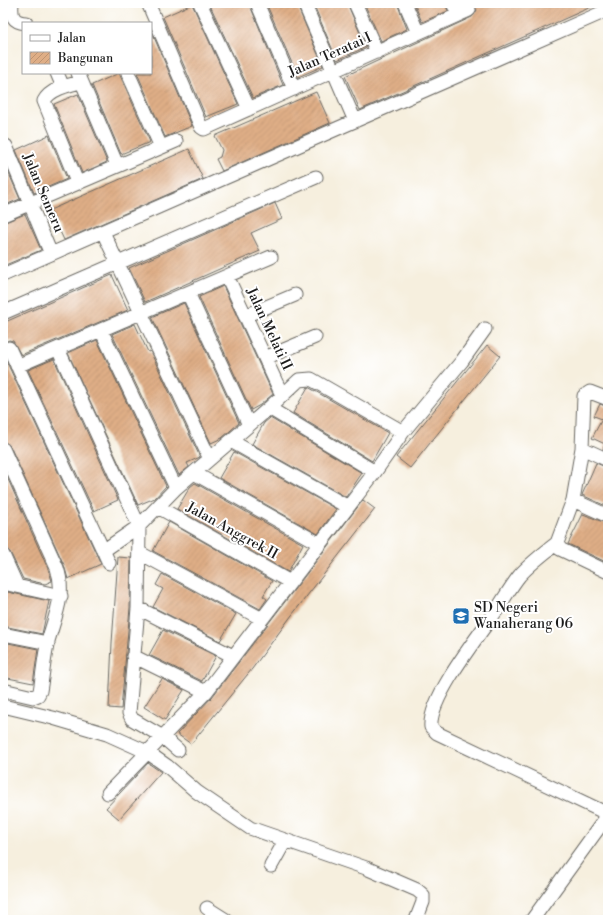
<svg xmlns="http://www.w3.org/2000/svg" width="611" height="923" font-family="'Libre Bodoni',serif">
  <defs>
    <pattern id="building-hatch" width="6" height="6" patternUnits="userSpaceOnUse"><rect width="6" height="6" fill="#dfae86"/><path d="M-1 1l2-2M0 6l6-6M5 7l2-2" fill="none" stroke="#bf9573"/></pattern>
  </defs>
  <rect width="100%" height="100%" fill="#fff"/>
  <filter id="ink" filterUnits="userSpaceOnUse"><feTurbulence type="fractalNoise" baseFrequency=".025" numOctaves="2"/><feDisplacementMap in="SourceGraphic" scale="8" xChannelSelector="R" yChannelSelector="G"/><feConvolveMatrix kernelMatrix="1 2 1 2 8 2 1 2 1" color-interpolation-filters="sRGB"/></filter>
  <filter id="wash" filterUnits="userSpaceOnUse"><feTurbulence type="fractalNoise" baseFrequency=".012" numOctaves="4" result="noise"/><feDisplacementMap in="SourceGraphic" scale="16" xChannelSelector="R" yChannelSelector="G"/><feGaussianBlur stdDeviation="0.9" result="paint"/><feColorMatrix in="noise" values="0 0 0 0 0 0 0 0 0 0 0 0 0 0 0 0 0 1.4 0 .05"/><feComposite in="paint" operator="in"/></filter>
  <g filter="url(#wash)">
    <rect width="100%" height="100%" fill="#f6efde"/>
    <g id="blocks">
      <path fill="url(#building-hatch)" d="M209,3H249L283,85L253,98Z
        M266,3H296L323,66L298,77Z
        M313,3H347L366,47L337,60Z
        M364,3H397L407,29L381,41Z
        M414,3H445L448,11L422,22Z
        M472,3H547L549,7L558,3H600L360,110L345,76L472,17L477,10Z
        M192,4L238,104L206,117L163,17Z
        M151,30L192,126L165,137L137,73H151Z
        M119,73L150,142L121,154L92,85Z
        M316,92L330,123L222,171L216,159L220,157L222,150L215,136Z
        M78,94L107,162L82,173L54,104Z
        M49,135L67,179L34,193L16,150Z
        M189,149L203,179L64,240L50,210Z
        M3,160L20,199L3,206Z
        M275,203L282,219L251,233L260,251L145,302L129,268Z
        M25,214L41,250L3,266V223Z
        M112,275L128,310L21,355L13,341L9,340L3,343V323Z
        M223,286L273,394L260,405L251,410L199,297Z
        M184,303L239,423L222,438L211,443L152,317Z
        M135,324L148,352L150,351L200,457L187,463L189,467L179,475L112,334Z
        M97,340L166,486L155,498L138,505L68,353Z
        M487,345L500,356L410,468L396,457Z
        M3,354L101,564L68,579L64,565L10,446L3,441Z
        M54,359L118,500L94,511L28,370Z
        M308,387L388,433L372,461L293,413Z
        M600,404L608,407V451L603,449L605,444L592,438L602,419L594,416Z
        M270,418L362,473L346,497L252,444L264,423Z
        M234,452L336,509L318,534L219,478Z
        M596,463L608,468V507L582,495Z
        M3,468L49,571L52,581L45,584L23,579L10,552L3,547Z
        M195,483L303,544L288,572L177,509L190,487Z
        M363,500L375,509L292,615L252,669L191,744L177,734L212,697Z
        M583,514L608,524V563L568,544Z
        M169,522L272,581L263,596L267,599L260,609L153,551Z
        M118,557L131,558L130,608L121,709L109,708L112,643Z
        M162,574L236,614L220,641L153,607L163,589L156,585Z
        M3,591L49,601L42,634L3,626Z
        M163,630L216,656L202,681L149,655Z
        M3,642L38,649L33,683L3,677L5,656L3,655Z
        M162,679L184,690L165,720L144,707Z
        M148,763L161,772L119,819L106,808Z"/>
    </g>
  </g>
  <g filter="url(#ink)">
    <use href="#blocks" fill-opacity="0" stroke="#686660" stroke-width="1"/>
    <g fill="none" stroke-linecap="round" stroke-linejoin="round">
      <g stroke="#686660" stroke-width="15">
        <path id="minor" d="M12,3C11,15 12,22 26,23
          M148,3L201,127L204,129L469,10
          M200,3L249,109
          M257,3L294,89
          M304,3L355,121
          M355,3L377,52
          M405,3L418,33
          M453,3L458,15
          M57,73L63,87
          M78,73L117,165
          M128,73L161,147
          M6,146L51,254
          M77,182L44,101C50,89 69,85 81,82
          M3,215L176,141
          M103,232L210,459
          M3,275L608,10
          M227,276L282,395
          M188,293L249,425
          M3,313L316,177
          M245,316L295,295
          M101,330L176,488
          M9,348L109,563
          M58,349L139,526L138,608L129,713L132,719L163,737L178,750
          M265,358L315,337
          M17,366L271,257
          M608,399L590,392L584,396L582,448L573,500L557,543L560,549L608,572
          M269,408L375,472
          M231,441L348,507
          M582,448L608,460
          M3,449L57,568C66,594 55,616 48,641C44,657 43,674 40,691L38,695L33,697L3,690
          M194,473L320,544
          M573,500L608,516
          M158,507L290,582
          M557,543C544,553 531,563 520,575C511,586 504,599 496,611C479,635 428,699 431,727L437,733L608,814
          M103,551L139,526L176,488L269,408L299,380L311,379L403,432
          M140,553L262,619
          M3,555L17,586
          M3,583L61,596
          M138,608L233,656
          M3,634L48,643
          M133,656L206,692
          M3,706L53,718L107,734L147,752L167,766L197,792L250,828L366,868L417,890L423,895V902L416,920
          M108,793L206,692L375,472L403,432L462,361L485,329
          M271,866L285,841
          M207,908L226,920
          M532,920L608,815"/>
      </g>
      <use href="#minor" stroke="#fff" stroke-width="13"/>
    </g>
  </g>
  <defs>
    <g id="school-square" transform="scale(0.9)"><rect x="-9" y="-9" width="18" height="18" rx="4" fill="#1f6fb2" stroke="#fff"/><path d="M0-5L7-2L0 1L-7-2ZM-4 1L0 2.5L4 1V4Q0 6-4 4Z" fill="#fff"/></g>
  </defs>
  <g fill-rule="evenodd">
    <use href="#school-square" x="461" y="616"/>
  </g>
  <g text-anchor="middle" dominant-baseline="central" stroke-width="4" stroke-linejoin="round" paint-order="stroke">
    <g font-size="14" fill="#1c1c1c" stroke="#fff">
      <text transform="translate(330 55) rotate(-24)">Jalan Teratai I</text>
      <text transform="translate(43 193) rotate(67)">Jalan Semeru</text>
      <text transform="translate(269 329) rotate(65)">Jalan Melati II</text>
      <text transform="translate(232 531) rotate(29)">Jalan Anggrek II</text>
    </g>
    <g font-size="14" fill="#1c1c1c" stroke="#fff" text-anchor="start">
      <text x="474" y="608">SD Negeri<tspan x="474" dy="16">Wanaherang 06</tspan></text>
    </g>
  </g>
  <rect width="611" height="923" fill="none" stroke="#fff" stroke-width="16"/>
  <rect x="22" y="22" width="130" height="52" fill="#ffffff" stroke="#a4a4a4"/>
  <rect x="30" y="35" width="20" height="6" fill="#ffffff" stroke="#a4a4a4"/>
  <text x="58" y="42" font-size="12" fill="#1c1c1c">Jalan</text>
  <rect x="30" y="52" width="20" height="12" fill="url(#building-hatch)" stroke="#a4a4a4"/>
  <text x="58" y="62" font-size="12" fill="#1c1c1c">Bangunan</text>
</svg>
